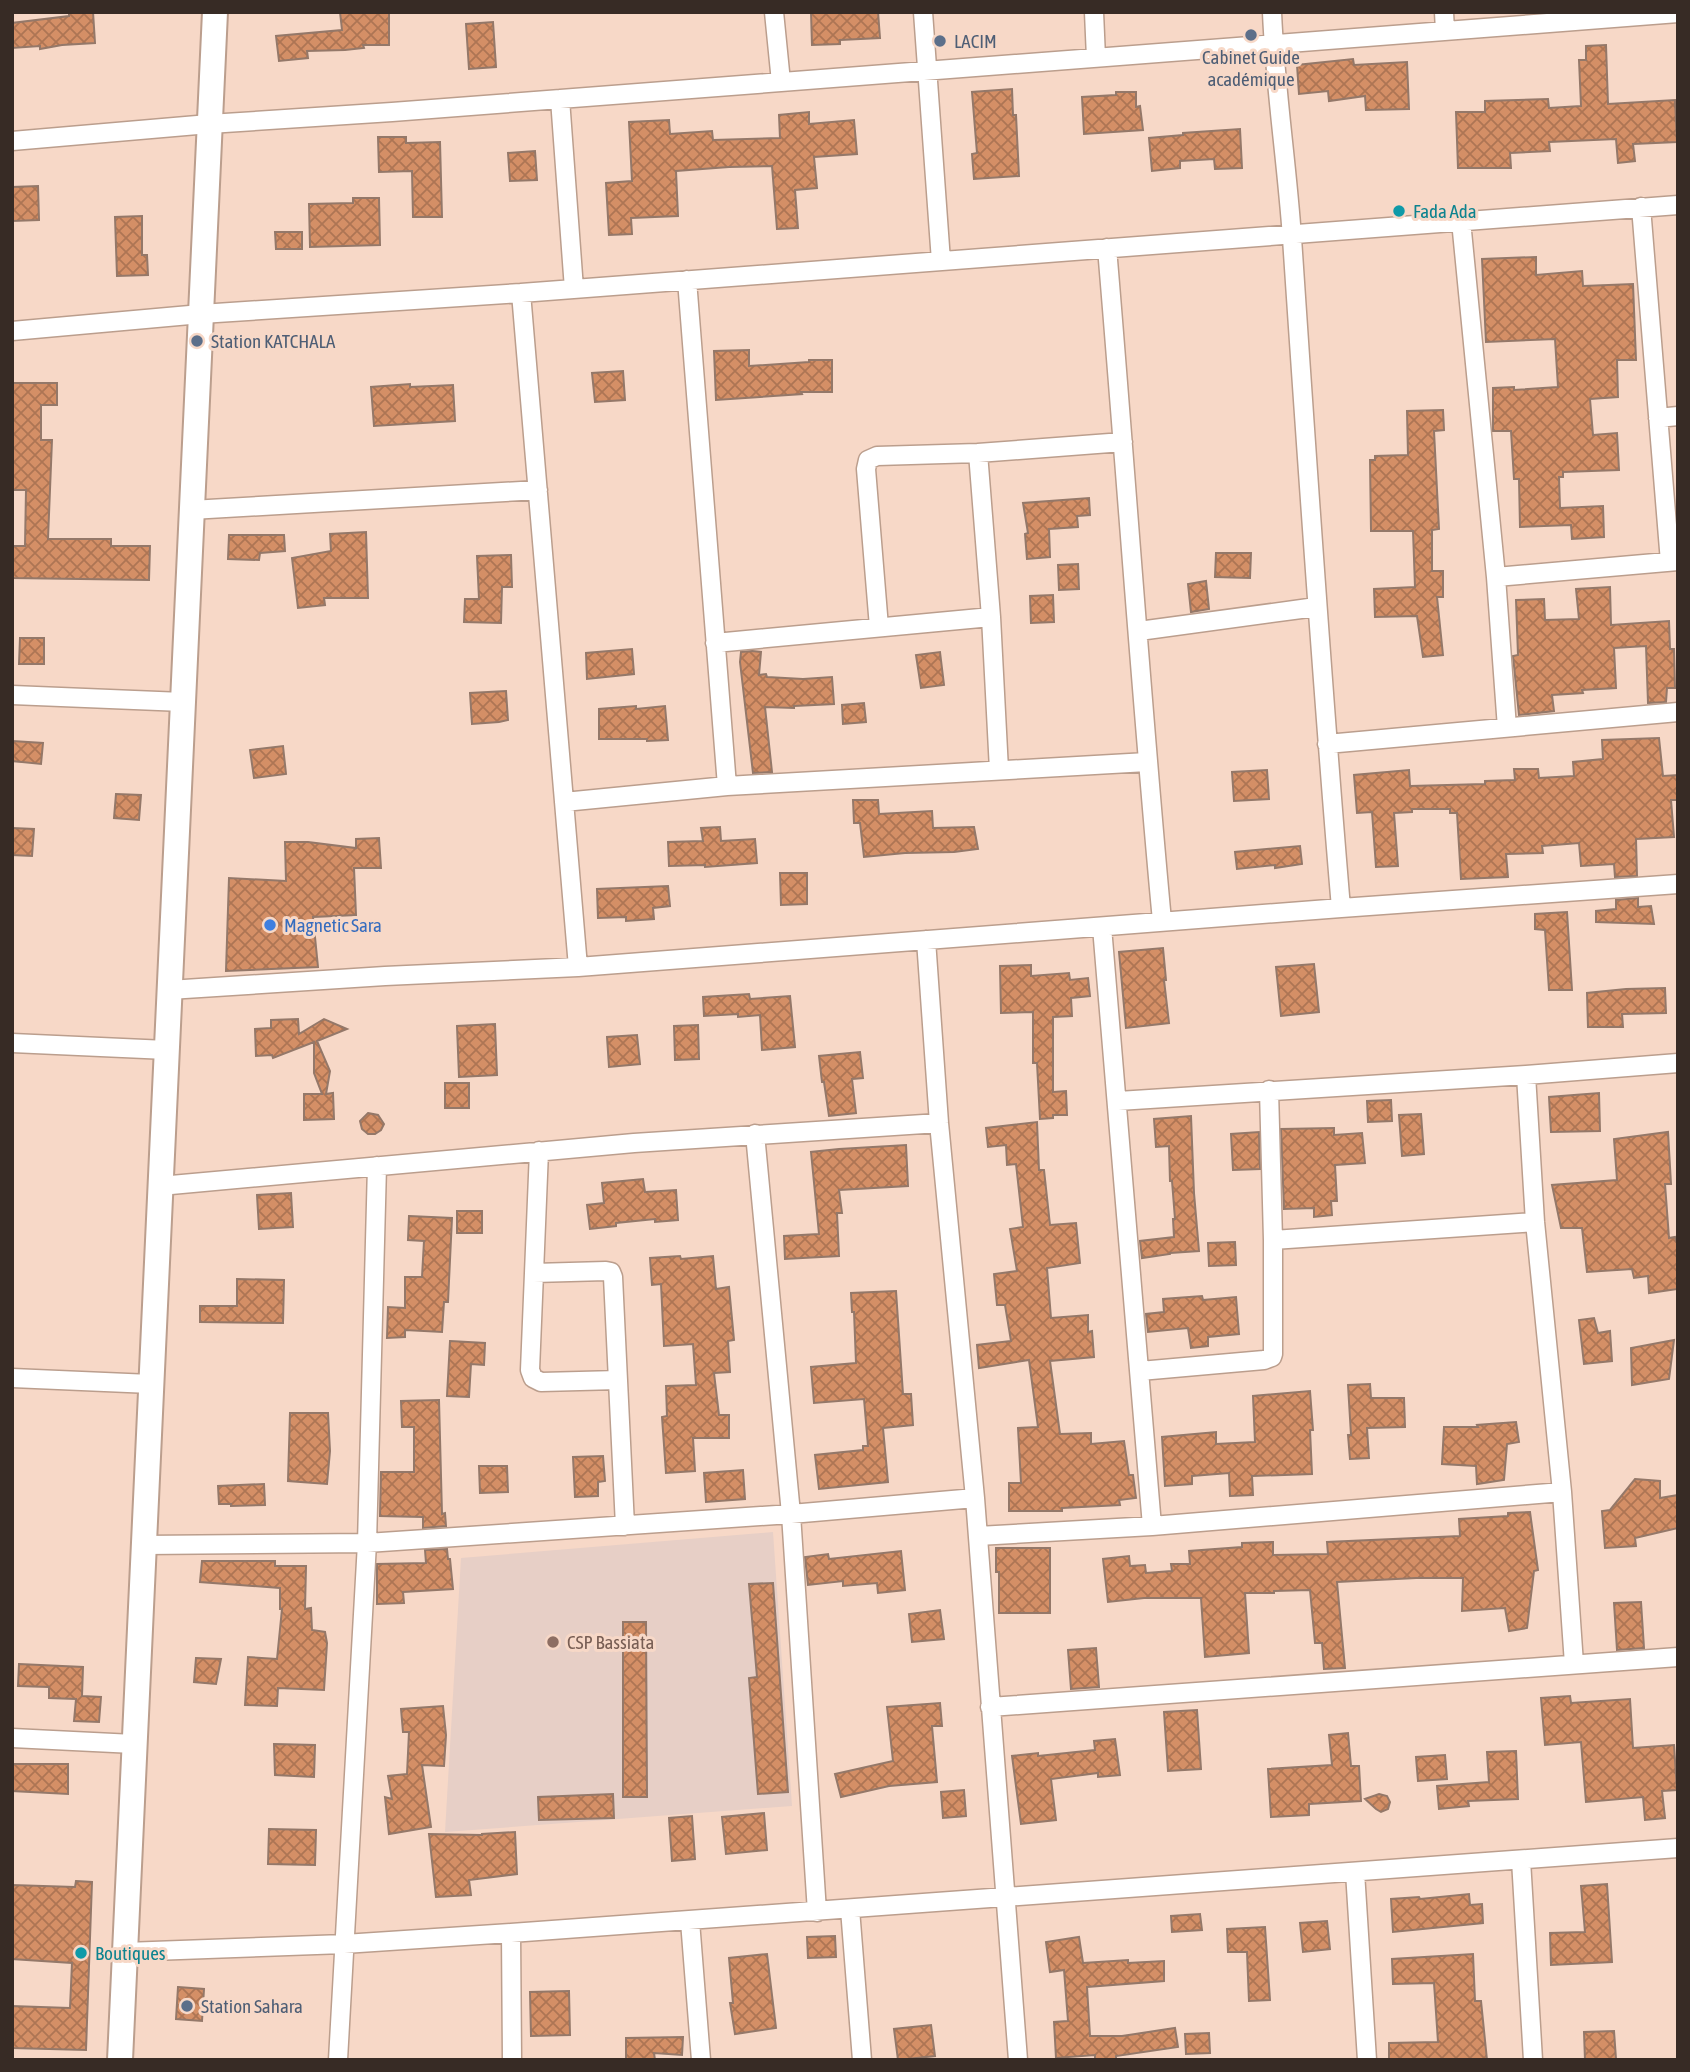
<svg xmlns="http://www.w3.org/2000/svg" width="1690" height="2072" font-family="'Asap Condensed',sans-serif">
  <defs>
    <pattern id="building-cross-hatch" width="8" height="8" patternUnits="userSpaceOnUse" patternTransform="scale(1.75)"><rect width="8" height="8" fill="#d48f66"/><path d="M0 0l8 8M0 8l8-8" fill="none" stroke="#ad7554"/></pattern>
  </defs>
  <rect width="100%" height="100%" fill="#f7d8c7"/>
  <path fill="#e7cfc6" d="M773,1532L792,1806L445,1832L461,1558Z"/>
  <path fill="url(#building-cross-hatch)" stroke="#947869" stroke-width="2" d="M69,12H93L95,43L62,45L40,49V46L12,48V23L69,16Z
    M340,12H389V45H363L364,48L345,50L307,51L308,58L279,61L276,36L342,30Z
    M811,12H878L880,38L840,40V44L812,45Z
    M493,22L496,67L469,69L466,24Z
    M1606,45L1608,104L1675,100L1677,142L1633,144L1635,161L1618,163L1616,139L1549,142L1550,151L1510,153L1511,168H1458L1456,112H1485V101L1548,99L1549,108L1581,106L1579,60H1586V46Z
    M1353,59L1354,65L1407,62L1409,109L1366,110L1365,96L1329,101L1328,91L1299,94L1297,65Z
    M1012,89L1013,115H1016L1019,176L974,179L972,154L977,153L972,92Z
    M1116,92H1136V107L1140,106L1143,130L1084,134L1082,97L1116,95Z
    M809,112V124L854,120L857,154L814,157L817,188L795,190L798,228L777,229L772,166L729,167L676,171L678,216L631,218L632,234L609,235L606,183L632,181L629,122L669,120L670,134L712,131L713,140L780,138L779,115Z
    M1240,129L1242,168L1215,169L1214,159L1180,161V168L1152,171L1149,138L1183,135V133Z
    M378,137H406V143L440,142L442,217H413L412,171L379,172Z
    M535,151L537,180L510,181L508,153Z
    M38,186L39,220L12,221V187Z
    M353,198H379L380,245L310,247L309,204L353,203Z
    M142,216V255H147L148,275L117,276L115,217Z
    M275,232H302V249H276Z
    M1536,257V275L1582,271L1583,286L1633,284L1636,360H1617L1618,397L1590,399L1593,435L1617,433L1619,470L1563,472V477H1559L1560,508L1603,506L1604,537L1572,539L1571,525L1520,527L1519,479H1514L1511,431H1493V388L1514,387V390L1558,387L1555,339L1486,342L1482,259Z
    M749,350V366L809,362V360H832V392H801L802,394L716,400L714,351Z
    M623,371L625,400L595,402L592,373Z
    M12,383H57V405H41V440H52L48,539H111V546H150L149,580L12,578V546H25L26,490H12Z
    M410,384V387L453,385L455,421L374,426L371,387Z
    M1443,410L1444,430L1434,431L1439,529L1432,530V571H1443V597H1437L1443,655L1423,657L1417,616L1375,617L1374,589L1415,587L1413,531H1371L1370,460H1375V456L1408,455L1407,411Z
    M1089,498L1090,515L1077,516L1078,527L1049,529L1050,557L1027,559L1025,534L1028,533L1023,503Z
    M366,532L368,598H324L325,605L298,608L292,558L331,551L330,534Z
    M229,535H284L285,551L260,553L259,560L228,559Z
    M1216,553H1251L1250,578L1215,577Z
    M511,555L512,587H502L501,623L464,622L465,599H479L477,556Z
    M1078,564L1079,589L1059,590L1058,565Z
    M1206,581L1209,609L1191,612L1188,584Z
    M1610,587L1611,625L1669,621L1670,649H1674L1675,688H1667L1666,702L1648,703L1646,646L1614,648L1616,688L1582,690L1583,693L1552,695L1554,711L1519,715L1513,656L1518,655L1516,600L1544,599L1545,620L1579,619L1576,589Z
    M1053,595L1054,622L1031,623L1030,596Z
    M20,638H44V664H19Z
    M632,649L634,674L587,679L586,653Z
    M752,651L761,652L759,675L766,674L767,677L803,679L832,677L834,704L794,706V708L765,707L772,772L753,773L740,662L741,652Z
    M940,652L944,685L921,688L916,655Z
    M506,691L508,720L499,722L472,724L470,693Z
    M864,703L866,722L843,724L842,705Z
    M636,706V709L665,706L668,740L647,741V739H599V709Z
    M1659,738L1663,776L1678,775V800H1671L1674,837L1636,839L1637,876L1615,877L1614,864L1581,866L1579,843L1542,846L1543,853L1506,854L1508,877L1461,879L1457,813H1450V809H1412V812L1394,813L1398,866L1376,867L1372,812L1357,813L1354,775L1409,770L1410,786L1485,784V781L1515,780L1514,769H1538L1539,778L1574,776L1573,762L1603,759L1602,740Z
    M12,741L43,743L41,764L12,761Z
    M283,746L286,774L254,778L250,750Z
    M1267,770L1269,799L1234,801L1232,772Z
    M116,794L141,795L139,820L114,818Z
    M853,800H878L879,814L932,811L933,828L974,827L978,849L954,852L905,853L864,857L860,823H854Z
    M720,827L721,841L755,839L757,863L705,867V865L669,866L668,842L703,841L701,828Z
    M12,828L34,829L32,856L12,855Z
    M379,838L381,868H354L356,915L313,917L318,967L226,971L229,878L286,881L285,842H308L356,848V839Z
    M1300,846L1302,864L1275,868V865L1237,869L1235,852Z
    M780,873H807V904L781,905Z
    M668,886L670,906L653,908L654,919L626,921V917L598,918L597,889Z
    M1638,898V907L1651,906L1654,924L1596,922V911L1616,909V900Z
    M1567,912L1572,990H1549L1545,930L1535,929V914Z
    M1163,948L1166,980H1164L1169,1023L1126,1028L1119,952Z
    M1314,964L1319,1012L1281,1016L1276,967Z
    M1031,965V976L1069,973L1070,980L1088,978L1090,996L1071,998L1072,1016L1053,1017V1092L1066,1091L1067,1115H1053V1118L1040,1119L1037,1063H1033V1012L1001,1013L1000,966Z
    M1665,988L1666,1013L1622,1014L1623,1027H1588L1587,993L1626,989Z
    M749,994L750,999L790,996L795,1047L762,1050L760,1015L738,1017V1014L704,1016L703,997Z
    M298,1019L299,1034L324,1019L347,1029L317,1041L330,1071L326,1094L333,1093L334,1119L304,1120V1094H322L314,1073V1042L273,1058L272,1055L256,1056L255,1029L271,1028V1020Z
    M495,1024L497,1075L459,1077L457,1026Z
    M698,1025L699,1059L675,1060L674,1026Z
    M637,1035L640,1064L609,1067L607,1037Z
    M860,1052L863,1078L852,1079L856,1113L829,1116L824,1082H822L819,1056Z
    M445,1083H469V1108H445Z
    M1599,1093L1600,1131L1551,1132L1549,1097Z
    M1391,1100L1392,1121L1368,1122L1367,1101Z
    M368,1113L378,1115L384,1124L381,1130L375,1134H368L362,1129L360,1121Z
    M1421,1114L1424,1154L1402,1156L1399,1115Z
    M1191,1116L1194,1193L1199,1251L1170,1253V1254L1142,1258L1140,1241L1174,1237L1173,1219H1175L1172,1181H1170L1169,1146L1156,1147L1154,1119Z
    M1037,1122L1039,1170H1044L1050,1225L1076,1223L1080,1263L1047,1268L1051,1318L1088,1315V1332L1092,1331L1094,1357L1050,1361L1060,1434L1091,1433V1444L1124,1441L1129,1475H1133L1136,1498L1119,1500L1120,1505L1062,1508V1511H1009V1483H1021L1018,1428L1038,1427L1029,1360L979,1368L977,1345L1011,1341L1005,1305H997L994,1274L1017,1271L1010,1229L1023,1227L1016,1164L1007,1165L1006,1145L988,1147L986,1128Z
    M1334,1128V1135L1362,1133L1365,1163L1335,1165L1337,1201H1331L1332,1215L1314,1217V1208L1284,1209L1281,1129Z
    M1259,1132L1260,1169L1233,1170L1231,1134Z
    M1668,1132L1671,1184H1665L1669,1238L1675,1237L1678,1246V1289L1649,1293L1648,1276L1634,1278L1632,1269L1587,1272L1582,1228H1561L1552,1185L1617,1180L1614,1139Z
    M906,1145L908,1186L839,1190L842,1213H837L839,1256L785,1259L784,1236L819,1234L811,1152L839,1149Z
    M643,1179L645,1192L676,1190L678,1220L655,1222V1219L616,1223V1226L590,1229L587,1205L604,1203L602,1183Z
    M291,1193L293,1227L259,1229L257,1195Z
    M457,1211H482V1233H457Z
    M409,1216L452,1218L448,1302H444L442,1332L405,1330V1337L387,1338L388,1307L405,1308V1277H422L424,1241L408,1240Z
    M1235,1242L1236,1265L1209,1266L1208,1243Z
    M680,1256L681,1259L713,1256L716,1289L729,1287L734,1340L728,1341L730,1372L714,1373L719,1415H729V1438H693L695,1471L666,1473L662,1417L667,1416L666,1386L696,1385L693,1344L664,1346L661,1284L652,1285L650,1258Z
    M237,1279L284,1280L283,1323L200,1322V1306H237Z
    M896,1291L903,1394H911L913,1425L883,1428L888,1482L819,1489L815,1455L863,1450V1446H868L864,1399L814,1403L811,1367L856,1363L854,1312H852L851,1293Z
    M1202,1296L1203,1300L1236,1297L1239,1334L1208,1337V1346L1191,1348L1188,1328L1148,1332L1146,1314L1164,1312L1163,1299Z
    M1594,1318L1598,1333L1610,1331L1612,1361L1584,1364L1579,1320Z
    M1674,1340L1669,1379L1632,1385L1631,1348Z
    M450,1341L485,1343L484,1365L471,1364L469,1397L447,1396Z
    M1370,1384L1371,1398H1404L1405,1427L1367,1428L1369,1458L1350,1459L1348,1435H1351L1348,1385Z
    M1310,1391L1313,1430H1310L1312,1474L1252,1476L1253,1495L1230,1496L1229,1473L1192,1476V1484L1165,1486L1162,1437L1216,1432V1444L1255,1442L1253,1396Z
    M439,1400L442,1514L445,1513L446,1526L423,1528V1517L380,1516L381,1472H414V1427H402L401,1401Z
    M290,1413H328L330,1451L327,1484L288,1481Z
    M1516,1422L1519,1442L1507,1444L1504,1480L1477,1484L1476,1466L1442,1464L1444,1427H1478L1477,1425Z
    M603,1456L605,1481L598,1482V1496L575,1497L573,1457Z
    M479,1466H507L508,1492L480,1493Z
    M743,1470L745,1499L706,1502L704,1473Z
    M1635,1479L1660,1481V1498L1678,1495V1528L1635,1538L1636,1546L1605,1548L1602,1511L1610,1510Z
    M264,1484L265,1505L231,1506V1504H219L218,1486Z
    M1530,1512L1538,1570L1534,1571L1527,1628L1509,1631L1505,1608L1462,1611L1463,1578H1416L1337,1582L1345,1668L1324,1669L1322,1643H1315L1310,1590L1274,1591V1593H1245L1249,1653L1205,1657L1201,1598H1144L1108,1602L1103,1559L1129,1556L1130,1566L1145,1565L1146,1573L1172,1571L1171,1564H1190L1189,1551L1242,1547V1543L1273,1542V1555L1328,1554L1327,1542L1460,1536L1459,1519L1508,1516V1513Z
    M996,1548H1050V1613H999V1572H996Z
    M447,1549L448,1559H450L453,1589L403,1592L404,1603L377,1604V1564L426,1563L425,1550Z
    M901,1551L905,1590L878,1593L877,1583L843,1586V1581L808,1585L805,1557L828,1554L829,1559Z
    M202,1561H275V1566H306L305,1609L311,1608L312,1630L325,1632L327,1643L324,1690L278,1688L277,1706L245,1705L248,1657L277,1659L282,1609H280V1588L200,1582Z
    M773,1583L788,1792L758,1794L749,1678L757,1677L749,1584Z
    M1641,1602L1644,1648L1617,1650L1614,1603Z
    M940,1610L944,1639L912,1642L909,1614Z
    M623,1622H646L647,1797H623Z
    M1096,1648L1099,1687L1071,1689L1068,1650Z
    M196,1658L221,1659L216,1684L194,1682Z
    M19,1664L83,1667L82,1696L101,1697L99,1722L74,1721L76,1699L49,1698V1687L18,1686Z
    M1570,1696L1571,1703L1630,1699L1633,1748L1674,1745L1677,1790L1662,1791L1665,1818L1645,1820L1643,1797L1586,1802L1581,1742L1545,1745L1541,1698Z
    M940,1703L942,1726H932L937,1782L889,1786L841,1797L835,1774L893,1761L887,1707Z
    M443,1706L446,1735L444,1766L422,1765L431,1827L389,1834L385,1797L392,1799L388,1776L407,1774L409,1732H403L401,1709Z
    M1197,1710L1201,1769L1168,1771L1164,1712Z
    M1348,1733L1351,1766H1359L1361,1801L1309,1804V1815L1271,1817L1268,1769L1332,1765L1329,1735Z
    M1115,1739L1120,1775L1098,1777V1773L1051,1779L1056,1820L1021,1824L1012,1756L1038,1753V1756L1095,1750L1094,1741Z
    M274,1744L315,1745L314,1777L275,1775Z
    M1516,1751L1518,1799L1468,1801L1469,1806L1439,1809L1437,1786L1489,1782L1487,1752Z
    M1445,1755L1447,1779L1418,1781L1416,1757Z
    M12,1764H68V1794L12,1791Z
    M964,1790L966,1816L943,1818L941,1792Z
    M613,1794L614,1818L539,1820L538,1797Z
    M1379,1794L1387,1796L1390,1802L1388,1809L1381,1812L1376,1809L1365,1799Z
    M764,1813L767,1850L726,1854L722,1817Z
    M692,1816L695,1859L672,1861L669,1818Z
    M269,1829L316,1830L315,1865L268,1864Z
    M515,1832L517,1874L469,1880L471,1895L436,1897L429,1834L482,1835V1834Z
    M76,1881L92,1882L86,2050L12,2048V2006L70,2008L72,1963L12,1959V1885L75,1887Z
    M1607,1884L1612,1962L1551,1965L1550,1933L1585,1932L1581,1886Z
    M1469,1894L1470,1905L1482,1904L1483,1923L1393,1932L1391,1899L1419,1897L1420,1899Z
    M1200,1914L1202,1930L1172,1932L1171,1916Z
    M1327,1921L1330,1949L1303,1952L1300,1923Z
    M1265,1927L1270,2000L1249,2001L1247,1952H1228L1227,1929Z
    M835,1936L836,1957L808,1958L807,1937Z
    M1079,1937L1083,1963L1128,1960V1963L1164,1961V1981L1087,1987L1090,2036H1122L1175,2028L1178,2047L1116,2056V2060H1095V2055L1056,2058L1054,2022L1068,2021L1064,1970L1050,1972L1046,1942Z
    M767,1954L776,2028L735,2034L730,2003H733L729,1958Z
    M1473,1954L1475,2001H1481L1487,2060H1389V2043L1438,2042L1434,1983L1393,1984L1392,1959Z
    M178,1987L204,1989L202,2021L176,2019Z
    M569,1991L570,2035L531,2036L530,1992Z
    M931,2025L935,2056L898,2060L894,2029Z
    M1614,2031L1616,2059L1585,2060L1584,2032Z
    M1209,2033L1210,2053L1186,2054L1185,2034Z
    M683,2037L682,2055L654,2053L655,2060H626V2038Z"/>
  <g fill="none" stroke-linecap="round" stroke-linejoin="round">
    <g stroke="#bb9e8d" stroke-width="21">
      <path id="street" d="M774,12L781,82
        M923,12L941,261
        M1094,12L1096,58
        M1272,12C1275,88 1287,163 1292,238C1307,462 1322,685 1341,908
        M1444,12L1445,31
        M560,99L574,289
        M12,141L209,124L392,112L1678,13
        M1641,207L1670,562
        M1461,221L1496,577L1507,728
        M1107,248C1126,473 1141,697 1162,921
        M687,280L727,786
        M521,293L578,967
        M12,331L201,314L521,293L1678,205
        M1658,418L1678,416
        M978,453L991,617L999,770
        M191,510L538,490
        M1496,577L1678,561
        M879,627L866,469L868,460L877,456L978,453L1123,442
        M1139,631L1316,607
        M715,643L991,617
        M12,695L183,702
        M1327,744L1678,712
        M564,802L727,786L1147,762
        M1102,927L1152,1526
        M926,940L939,1123L975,1498L1018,2060
        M169,990L385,976L578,967L1341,908L1678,884
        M12,1043L167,1050
        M1526,1075L1535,1222L1562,1492L1574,1664
        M1118,1101L1526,1075L1678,1063
        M755,1134L791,1514L817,1912
        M539,1151L534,1273L606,1271L611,1272L613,1277L625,1526
        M160,1186L634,1143L939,1123
        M1273,1240L1535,1222
        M534,1273L530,1370L533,1378L541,1382L618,1380
        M1140,1371L1264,1360L1272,1357L1273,1354V1240L1269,1090
        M12,1378L151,1384
        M978,1536L1152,1526L1562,1492
        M144,1545L367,1543L791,1514L975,1498
        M990,1707L1678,1657
        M12,1738L134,1744
        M1521,1860L1533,2060
        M1355,1872L1367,2060
        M850,1909L862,2060
        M690,1921L701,2060
        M511,1933L512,2060
        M125,1952L344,1944L511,1933L1678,1848
        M338,2060L367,1543L377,1166"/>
    </g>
    <g stroke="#bb9e8d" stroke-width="28">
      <path id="secondary" d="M120,2060L215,12"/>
    </g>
    <use href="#street" stroke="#fff" stroke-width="18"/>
    <use href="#secondary" stroke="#fff" stroke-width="24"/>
  </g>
  <g fill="#5c6f8a" stroke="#f7d8c7" stroke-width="2.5">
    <circle cx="1251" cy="35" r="7"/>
    <circle cx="940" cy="41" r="7"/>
    <circle cx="197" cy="341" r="7"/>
    <circle cx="187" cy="2006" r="7"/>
  </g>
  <g fill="#0f9aa8" stroke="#f7d8c7" stroke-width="2.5">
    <circle cx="1399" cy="211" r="7"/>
    <circle cx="81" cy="1953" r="7"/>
  </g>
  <circle fill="#3f7fe0" stroke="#f7d8c7" stroke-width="2.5" cx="270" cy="925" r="7"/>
  <circle fill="#8d6e63" stroke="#f7d8c7" stroke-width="2.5" cx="553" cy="1642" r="7"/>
  <g text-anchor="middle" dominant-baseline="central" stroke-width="6" stroke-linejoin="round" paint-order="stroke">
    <g font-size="19" fill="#4e5e75" stroke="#f7d8c7" text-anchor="start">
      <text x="954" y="41">LACIM</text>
      <text x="1251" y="57" text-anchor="middle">Cabinet Guide<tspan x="1251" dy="22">académique</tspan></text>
      <text x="211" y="341">Station KATCHALA</text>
      <text x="201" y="2006">Station Sahara</text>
    </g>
    <g font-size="19" fill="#0d838f" stroke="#f7d8c7" text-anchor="start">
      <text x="1413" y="211">Fada Ada</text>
      <text x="95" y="1953">Boutiques</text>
    </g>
    <g font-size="19" fill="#366cbe" stroke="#f7d8c7" text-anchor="start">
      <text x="284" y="925">Magnetic Sara</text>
    </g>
    <g font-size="19" fill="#785e54" stroke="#f7d8c7" text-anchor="start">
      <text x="567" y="1642">CSP Bassiata</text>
    </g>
  </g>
  <rect width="1690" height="2072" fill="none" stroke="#372b25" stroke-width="28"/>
</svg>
